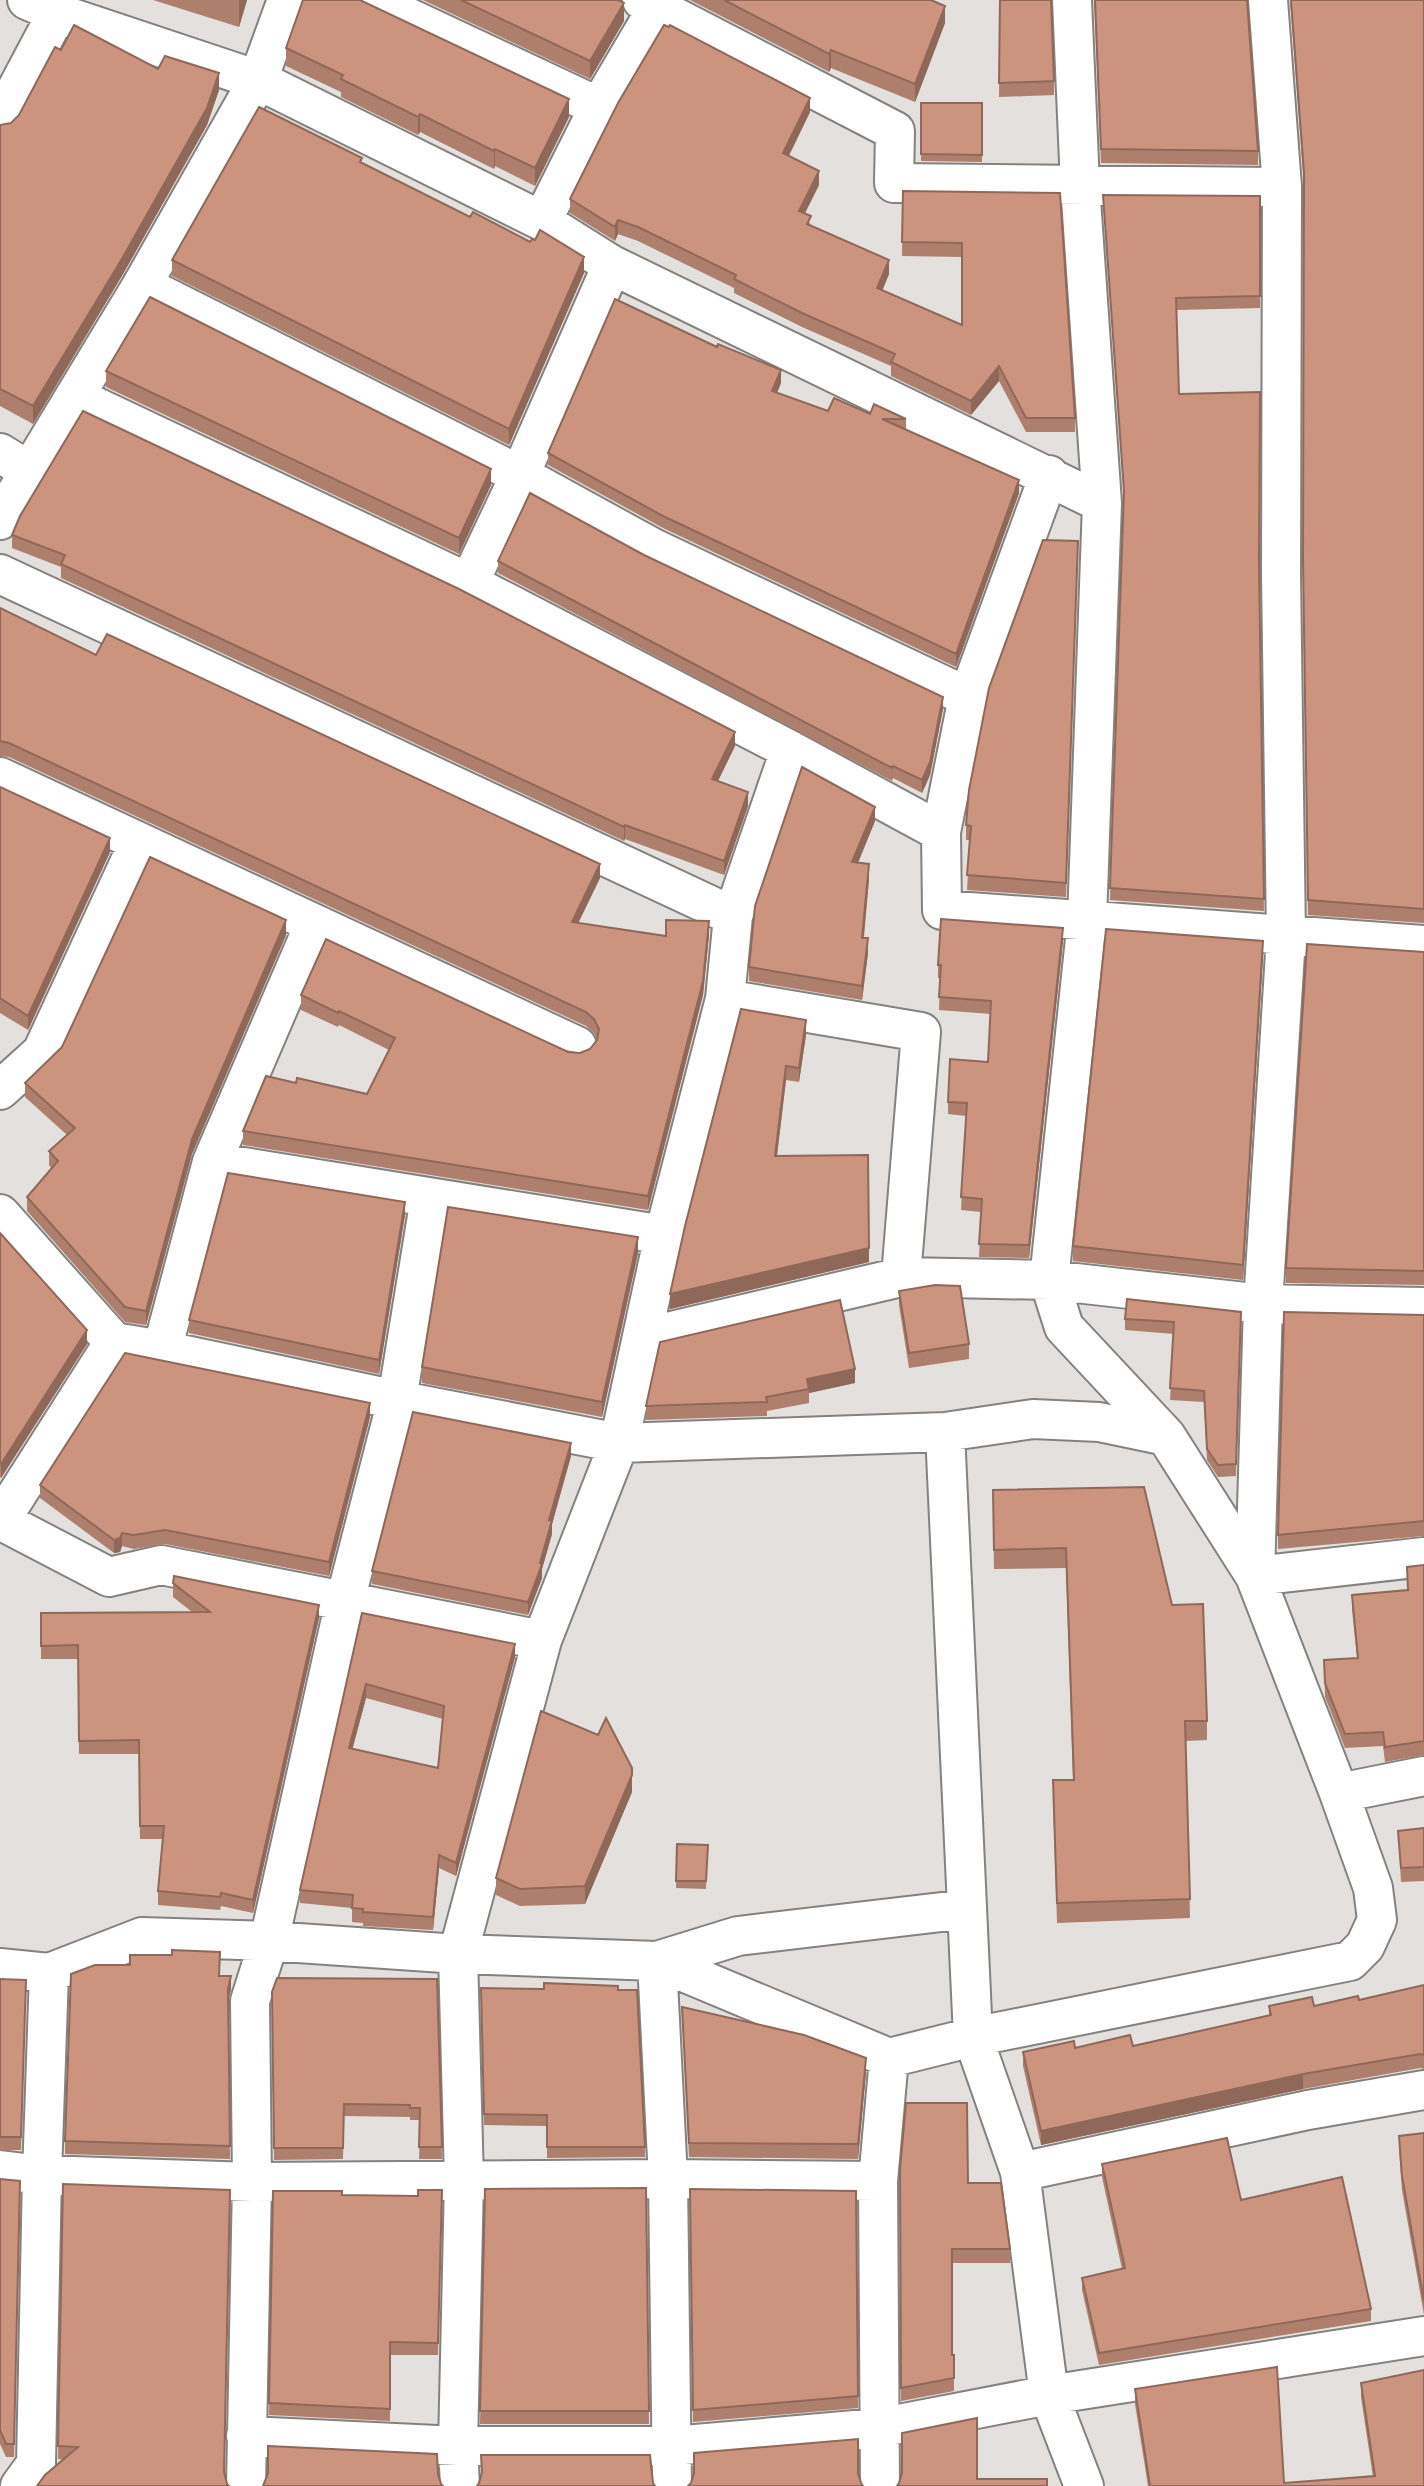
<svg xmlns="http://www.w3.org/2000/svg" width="1424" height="2486" font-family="Montserrat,sans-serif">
  <rect width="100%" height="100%" fill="#e3e0de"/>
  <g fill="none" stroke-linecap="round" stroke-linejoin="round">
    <g stroke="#84817f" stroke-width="42">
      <path id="minor" d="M27,0L57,13L258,80L542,221
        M371,0L599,107
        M642,0L895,131L894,183L1282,187
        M662,0L599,107L542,221L612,265L1102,503
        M1268,0L1282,187L1281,574L1286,937L1263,1304L1255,1576L1424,1557
        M0,121L57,13
        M142,285L520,475L653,548L968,697
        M75,397L469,583L790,750L941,832L942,910L1424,945
        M0,453L29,471
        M0,574L733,916
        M469,583L520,475L612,265
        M0,777L577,1046
        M941,832L968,697L1049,475
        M725,999L921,1032L901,1277
        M0,1090L42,1052L139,842
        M212,1162L664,1235
        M0,1214L114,1342
        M642,1338L901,1277L1049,1280L1263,1304L1424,1307
        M162,1350L212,1162L314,925
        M945,1432L973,2037L1020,2172L1049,2395L1084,2486
        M0,1520L109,1577L161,1565L542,1640
        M0,1521L114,1342L162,1350L397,1400L619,1443L945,1432L1033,1419L1099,1422L1166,1436
        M1339,1793L1424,1776
        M0,1968L49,1973L142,1937L269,1941L458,1954L657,1961L738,1936L967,1909
        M0,2170L42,2175L252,2182L668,2179L878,2181
        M1020,2172L1308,2110L1424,2090
        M246,2436L458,2446H672L878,2428L1049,2395L1424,2336
        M20,2486L36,2464L42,2175L49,1973
        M246,2486L252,2182L250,2001L269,1941L345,1601L397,1400L430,1198
        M460,2486L458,2446L464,2181L458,1954L542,1640L619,1443L664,1235L725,999L733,916L790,750
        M672,2486L668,2179L657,1961L889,2058L973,2037L1350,1961L1365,1946L1377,1920L1373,1888L1339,1793L1255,1576L1166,1436L1064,1327L1049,1280L1087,920L1102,503L1080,185L1072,0
        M880,2486L878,2181L889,2058"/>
    </g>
    <g stroke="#84817f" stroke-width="42">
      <path id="tertiary" d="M0,520L142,285L258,80L287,0"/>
    </g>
    <use href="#minor" stroke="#fff" stroke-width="38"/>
    <use href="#tertiary" stroke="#fff" stroke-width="38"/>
  </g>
  <path fill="#af7f6d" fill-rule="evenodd" d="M153,0H247L239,27Z
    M423,0H620L624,21L590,79Z
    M690,0H931L945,23L915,102L831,68L829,72Z
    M1000,0L1054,81V95L999,97Z
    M1094,0H1247L1258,151V165L1101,163Z
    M1290,0H1424V923L1308,915L1303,574L1304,186Z
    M362,2L569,117L535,186L495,166L494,169L420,132L418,135L341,97V92L286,66V48Z
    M61,50L158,69L219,90L207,125L123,274L33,424L0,406V125L11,123L19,115Z
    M921,103H982V162L921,161Z
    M810,112L789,156L819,185L805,213L811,226L889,274L882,291L962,325V257L902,256L903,191L1060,193L1075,418V432H1026L999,381L971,415L891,376V366L802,327L734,293V288L638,241L618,234L615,241L570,213V199Z
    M362,163L470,217L530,242L584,273L509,445L172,276V260Z
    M1103,195L1260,196V308L1177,310L1179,394L1259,564L1264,911L1110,900L1124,499Z
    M106,371L491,485L459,554L106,387Z
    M781,383L777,393L828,411L870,414L906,419V430L1019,493L956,667L663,528L548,465V453Z
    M12,535L735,746L718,781L748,806L724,875L625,839L624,841L61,578V567L12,548Z
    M1078,541L1066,897L967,890L970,840H966V825Z
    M644,555L943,709L930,775L922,793L893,778L892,781L498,573V561Z
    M0,608L96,655L600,878L578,923L666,936L709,935L703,995L648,1210L243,1145V1131L296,1083L367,1094L389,1050L339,1025L338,1027L301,1010V995L580,1053L590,1049L597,1040L594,1033L586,1026L9,757L0,756Z
    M0,787L110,852L28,1030L0,1013Z
    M875,821L858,863L869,879L864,938L868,953L862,1000L749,981V967Z
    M286,935L192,1154L146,1325L125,1322L27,1211V1197L51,1168L49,1165V1151L67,1135L25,1097V1083Z
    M1063,941L1029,1258L979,1257L981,1212L961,1210L966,1116L948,1114V1102L988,1062L991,1014L939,1010L940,978H938V965Z
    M1424,952V1285L1286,1283V1268Z
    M1263,955L1243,1280L1073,1261V1246Z
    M806,1035L799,1082L786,1080L777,1156L869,1262L670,1309L685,1226Z
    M405,1215L379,1374L189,1333V1320Z
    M0,1233L87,1344L1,1478L0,1477Z
    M638,1253L602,1417L422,1383V1367Z
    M899,1291L969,1344V1359L909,1368L899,1305Z
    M1241,1312L1236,1476L1218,1477L1207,1460L1204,1402L1170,1400L1174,1334L1125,1330V1319Z
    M1424,1315V1536L1278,1549V1535Z
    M855,1383L809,1393V1403L767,1411V1416L646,1420V1406Z
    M370,1417L329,1576L165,1544L134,1549L122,1546L120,1552L114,1553L40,1498V1485Z
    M571,1456L552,1524V1534L542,1569V1578L528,1615L372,1584V1571Z
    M993,1490L1172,1605L1207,1721V1740L1186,1741L1190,1918L1057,1923L1053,1800L1073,1780L1066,1568L994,1569Z
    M1424,1565V1755L1385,1762L1383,1746L1345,1748L1325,1697L1324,1660L1357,1658L1352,1609V1595L1407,1590V1567Z
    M173,1583L319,1618L253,1913L221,1906L220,1910L158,1905V1891L163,1839H140L139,1754H79L78,1659H41V1613L192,1612L173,1597Z
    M362,1613L515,1657L456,1876L439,1868L433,1930L363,1926V1923L352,1922V1908L300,1903V1890ZM366,1698L443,1719L438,1768L352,1749Z
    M632,1792L585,1904L520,1906L496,1895V1878Z
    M1424,1828V1881L1401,1882L1398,1831Z
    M677,1844L708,1845L706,1889L676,1888Z
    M219,1976L231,1989L228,2001L230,2159L65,2154V2141Z
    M0,1979L26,1980L21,2150H0Z
    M437,1979L442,2159H419L420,2120H410V2117L344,2116L343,2159L274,2160L272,1992Z
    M1424,1985V2069L1420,2068L1303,2089L1041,2145L1023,2066V2052L1075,2048L1133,2046L1269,2015V2006H1314L1359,2000Z
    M481,1988L618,1990L645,2147V2157L547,2158V2126L484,2125Z
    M682,2007L866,2072L858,2159L689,2157Z
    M1424,2133V2315L1402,2190L1399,2150V2136Z
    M1102,2164L1241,2200L1371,2309V2321L1099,2365L1082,2290V2278L1122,2269L1102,2177Z
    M900,2169L968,2183L1010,2249V2263H952V2355H954V2391L901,2401Z
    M0,2179L20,2181L14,2457H6L0,2444Z
    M63,2184L224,2473L227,2484L58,2459Z
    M646,2188L649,2424H480L485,2189Z
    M690,2189L856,2191L858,2408L693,2422Z
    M442,2190L438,2355H390V2421L269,2415L273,2191L342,2195L418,2196Z
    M1361,2383L1424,2486H1148L1135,2404V2389L1284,2483L1373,2477L1361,2397Z"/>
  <path fill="#8f6859" d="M239,0H247L239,27Z
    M624,3V21L590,79V61Z
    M945,6V23L915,102V84Z
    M831,50V68L829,72V54Z
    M219,73V90L207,125L123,274L33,424V406Z
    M810,98V112L783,167V153Z
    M569,99V117L535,186V168Z
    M420,114V132L418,135V117Z
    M495,149V166L494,169V151Z
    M819,171V185L799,225V211Z
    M618,220V234L615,241V227Z
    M584,257V273L509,445V429Z
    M889,260V274L877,303V288Z
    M999,366V381L971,415V401Z
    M781,370V383L772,404V391Z
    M491,469V485L459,554V538Z
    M1019,480V493L956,667V654Z
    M943,697V709L930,775L922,793V780Z
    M735,732V746L712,793V779Z
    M748,792V806L724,875V861Z
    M875,807V821L852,877V862Z
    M625,825V839L624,841V827Z
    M110,838V852L28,1030V1016Z
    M600,864V878L572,936V922Z
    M869,864V879L862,952V938Z
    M286,920V935L192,1154L146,1325V1311L192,1139Z
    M709,921V935L703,995L648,1210V1196Z
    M1063,928V941L1029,1258V1245Z
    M868,938V953L862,1000V986Z
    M1263,941V955L1243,1280V1265Z
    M806,1020V1035L799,1082V1068Z
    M786,1066V1080L775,1171V1156Z
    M405,1202V1215L379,1374V1360Z
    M638,1237V1253L602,1417V1402Z
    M869,1248V1262L670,1309V1294Z
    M87,1330V1344L1,1478V1464Z
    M855,1369V1383L809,1393L807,1379Z
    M370,1403V1417L329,1576V1562Z
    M571,1443V1456L552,1524V1534L542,1569V1578L528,1615V1602L540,1563L549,1520Z
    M122,1533V1546L120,1552L114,1553V1540Z
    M319,1605V1618L253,1913V1900Z
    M515,1644V1657L456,1876V1863Z
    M366,1684V1698L349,1762V1748Z
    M632,1775V1792L585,1904V1886Z
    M439,1855V1868L433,1930V1917Z
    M231,1976V1989L228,2001V1988Z
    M866,2058V2072L858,2159V2144Z
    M1303,2074V2089L1041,2145V2131Z"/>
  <path fill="#cc947f" stroke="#8f6859" stroke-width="2" fill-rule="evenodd" d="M303,0H360L569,99L535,168L495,149L494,151L420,114L418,117L341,79L343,75L286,48Z
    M461,0H618L624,3L590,61Z
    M724,0H931L945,6L915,84L831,50L829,54Z
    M1000,0H1051L1054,81L999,83Z
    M1095,0H1247L1258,151L1101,149Z
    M1291,0H1424V909L1308,900L1303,560L1304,173Z
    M74,25L158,69L165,56L219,73L207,108L123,257L33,406L0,389V125L11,123L19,115L55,47L61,50Z
    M664,25L669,27L670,25L810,98L783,153L819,171L799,211L811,216L807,224L889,260L877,288L962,325V243L902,242L903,191L1060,193L1075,418H1026L999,366L971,401L891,362L895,354L802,313L734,279L736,275L638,227L618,220L615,227L570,199L618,103Z
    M921,103H982V155L921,154Z
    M259,107L362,158L360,162L470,217L473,212L530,242L532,239L535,240L540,230L584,257L509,429L172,260Z
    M1103,195L1260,196V296L1176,298L1179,394L1260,392L1259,562L1264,899L1110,888L1124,491Z
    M150,297L491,469L459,538L106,371Z
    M615,299L717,347L718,344L781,370L772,391L828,411L834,398L870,414L874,404L906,419H882L1019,480L956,654L663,516L548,453Z
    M83,411L459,589L735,732L712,779L748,792L724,861L625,825L624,827L61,564L65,555L12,535L20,516Z
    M530,493L644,555L943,697L930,762L922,780L893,766L892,768L498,561Z
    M1043,540L1078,541L1066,883L967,875L971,826L966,825L969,790L989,688Z
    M0,608L96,655L107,634L600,864L572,922L666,936V920L709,921L703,981L648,1196L243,1131L266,1076L296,1083L297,1078L367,1094L395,1038L339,1011L338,1013L301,995L326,939L568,1052L580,1053L590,1049L597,1040L599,1029L594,1019L586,1012L9,743L0,741Z
    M802,767L875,807L852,862L869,864L862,938H868L862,986L749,967L755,906Z
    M0,787L110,838L28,1016L0,998Z
    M150,857L286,920L192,1139L146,1311L125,1307L27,1197L58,1161L49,1151L75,1128L25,1083L62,1047Z
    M941,919L1063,928L1029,1245L979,1244L982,1199L961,1197L967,1103L948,1102L950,1059L988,1062L991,1001L939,997L941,965H938Z
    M1106,929L1263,941L1243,1265L1073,1246Z
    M1307,944L1424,952V1271L1286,1268Z
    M741,1009L806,1020L799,1068L786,1066L775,1156L868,1155L869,1248L670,1294L685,1226Z
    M228,1173L405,1202L379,1360L189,1320Z
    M448,1207L638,1237L602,1402L422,1367Z
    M0,1233L87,1330L1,1464L0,1463Z
    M935,1285L960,1286L969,1344L909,1353L899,1291Z
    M1127,1299L1241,1312L1236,1464L1218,1465L1207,1449L1204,1391L1170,1388L1174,1322L1125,1319Z
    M840,1300L855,1369L807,1379L809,1389L766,1397L767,1402L646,1406L660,1342Z
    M1284,1312L1424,1315V1521L1278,1535Z
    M125,1353L370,1403L329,1562L165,1530L134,1535L122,1533L120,1538L114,1540L40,1485Z
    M413,1412L571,1443L549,1520H552L540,1563L542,1564L528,1602L372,1571Z
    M1144,1487L1172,1605L1203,1604L1207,1721H1185L1190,1899L1057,1903L1053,1780H1074L1066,1548L994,1550L993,1490Z
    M1424,1565V1741L1385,1747L1383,1732L1345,1734L1325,1683L1324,1660L1358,1658L1352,1595L1408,1590L1407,1567Z
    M174,1576L319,1605L253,1900L221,1893L220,1897L158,1891L164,1826H140L139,1740L79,1741L78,1645L41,1646V1613L210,1612L173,1583Z
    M362,1613L515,1644L456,1863L439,1855L433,1917L363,1912V1909L352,1908L353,1895L300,1890ZM366,1684L444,1706L438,1768L349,1748Z
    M541,1711L598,1735L606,1718L632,1768V1775L585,1886L520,1889L496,1878Z
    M1424,1828V1867L1401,1868L1398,1831Z
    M677,1844L708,1845L706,1881H676Z
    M172,1950L220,1952L219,1976H231L228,1988L230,2146L65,2141L71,1974L95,1965H130V1955H172Z
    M277,1978L437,1979L442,2147H419L420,2108H410V2105L344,2104L343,2148H274L272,1992Z
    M0,1979L26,1980L21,2137H0Z
    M544,1983L618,1986V1990H637L645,2147H547V2115L484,2114L481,1988L544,1989Z
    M1424,1985V2055L1420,2054L1303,2074L1041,2131L1023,2052L1074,2041L1075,2048L1130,2035L1133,2046L1271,2015L1269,2006L1312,1997L1314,2006L1358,1996L1359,2000Z
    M682,2007L804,2035L866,2058L858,2144L689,2143Z
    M906,2103H967L968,2183H1001L1010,2249H952V2355H954V2378L901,2388L900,2169Z
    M1424,2133V2301L1402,2176L1399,2136Z
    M1227,2138L1241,2200L1342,2177L1371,2309L1099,2353L1082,2278L1125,2268L1102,2164Z
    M0,2179L20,2181L14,2444H6L0,2430Z
    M63,2184L230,2190L224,2472L227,2484L229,2486H37L45,2475L78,2447L58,2446Z
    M646,2188L649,2411H480L485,2189Z
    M690,2189L856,2191L858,2396L693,2410Z
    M418,2190H442L438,2343L390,2342V2409L269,2403L273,2191H342V2195L418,2196Z
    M1277,2367L1284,2483L1375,2476L1361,2383L1424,2370V2486H1150L1135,2389Z
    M977,2418V2479H1047V2486H897L899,2483L902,2473V2433Z
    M858,2439V2473L861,2483L863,2486H688L691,2483L694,2473V2453Z
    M268,2446L437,2454L438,2474L441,2484L443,2486H263L268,2473Z
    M481,2455H650L653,2483L655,2486H477L479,2483L482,2472Z"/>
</svg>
